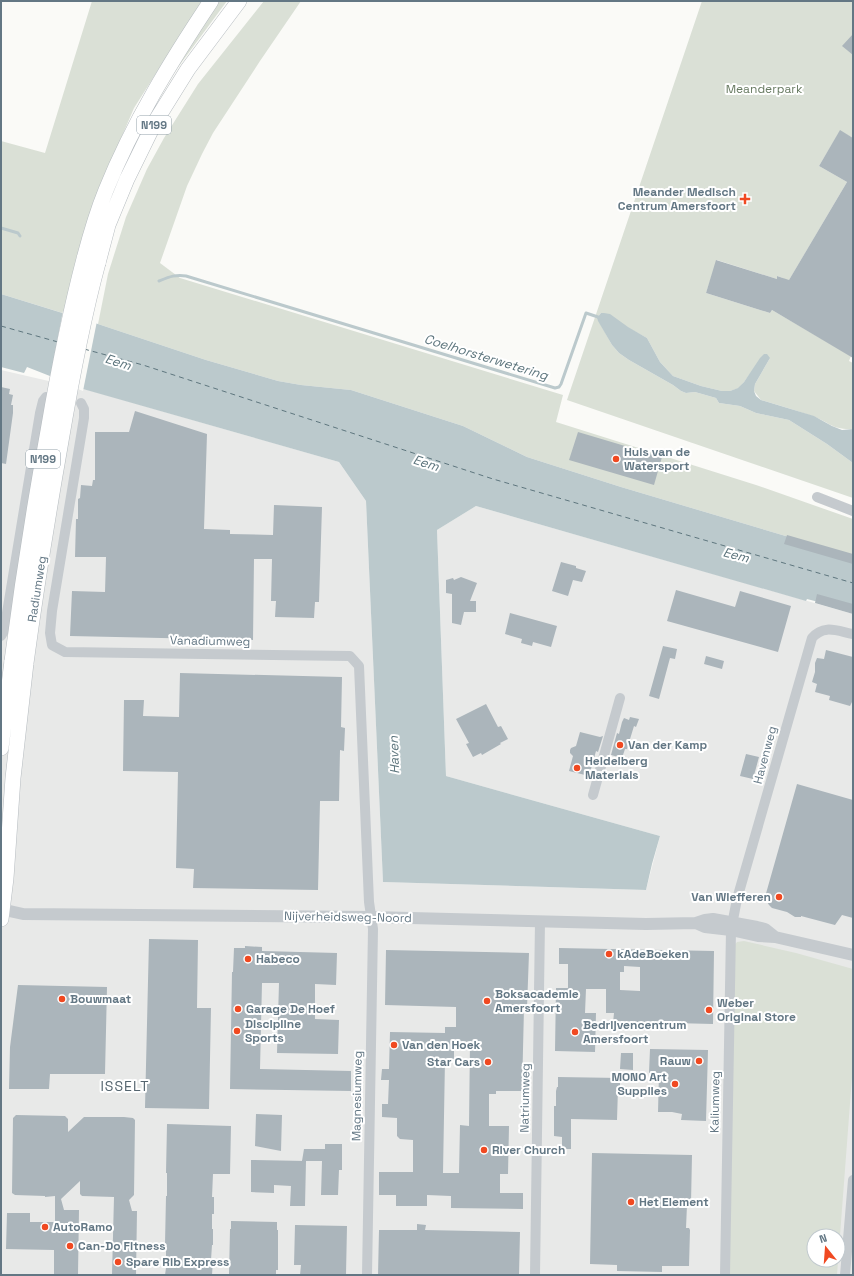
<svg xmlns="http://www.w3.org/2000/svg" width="854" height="1276" font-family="'Space Grotesk',sans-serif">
  <rect width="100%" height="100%" fill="#fafaf7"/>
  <path fill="#e8e9e8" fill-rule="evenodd" d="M1,370L92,391L339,462L366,501L383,882L646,890L660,836L446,776L437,530L476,506L853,614V1275H1ZM814,1236H838V1260H814Z"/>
  <path fill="#dae0d6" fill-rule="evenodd" d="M92,1H202L134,108L119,143L84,231L71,281L66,314L1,294V141L45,153Z
    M217,1H227L170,78Z
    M264,1H301L260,61L213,133L202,154L187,186L160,263L180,278L563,395L556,422L756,485L853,519V556L621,487L527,457L463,426L351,390L301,385L278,381L206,360L98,324L108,274L126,217L147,169L164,138L198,84Z
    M702,1H853V138L840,131L819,166L847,182L788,282L783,278L777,276V279L717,260L706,293L770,313L772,310L851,356L849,361L853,363V429C831,430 830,422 812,416C795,410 778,405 761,400L754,391L755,384L770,358L752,371L744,382L739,388L730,391H722L701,386L673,376L660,362L647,338L601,313L597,318L612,345L619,353L629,360L673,385L681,391L686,393L695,392L716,398L719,403L740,406L756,413L789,420L827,444L853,463V498L567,400Z
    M744,941L796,953L853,969V1064L837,1275H728L734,946L737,942ZM814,1236H838V1260H814Z"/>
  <path fill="#bbc9cc" d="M1,294L98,324L206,360L278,381L301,385L351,390L463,426L527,457L621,487L853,556V611L807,599L806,601L476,506L437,530L446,776L660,836L652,864L646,890L383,882L366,501L339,462L83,389L27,367L24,373L1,367Z
    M601,313H604L610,314L628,327L647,338L660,362L673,376L701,386L722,391H730L738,388L744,382L760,358L764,354H767L770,358L755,384L754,391L756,396L761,400L814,416L832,426L842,430L853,429V463L827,444L789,420L756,413L740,406L719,403L716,398L695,392L686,393L681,391L673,385L629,360L619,353L612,345L598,321L597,318Z"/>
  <path fill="#fafaf7" d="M63,311L97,321L83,391L50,378Z"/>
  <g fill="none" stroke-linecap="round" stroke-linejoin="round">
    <path stroke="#bbc9cc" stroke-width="3" d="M1,228L18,233L20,236
      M159,281C169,277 176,274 186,276L555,388L559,387L561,384L586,313L598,317L601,319"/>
    <path stroke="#5e767e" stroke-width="1" stroke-dasharray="5 4" stroke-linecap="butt" d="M1,326L58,342
      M84,349L143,365L493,479L853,583"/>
  </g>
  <path fill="#abb5bb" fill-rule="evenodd" d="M853,34V55L842,46Z
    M840,130L853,138V358L772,310L770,313L706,293L716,260L777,279V276L789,280L847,182L819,166Z
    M1,387L10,389L9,394L13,395L11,405H13V413L6,464L1,463Z
    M135,411L207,434L204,529L230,530V534L273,535L274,505L322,507L319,602H315L314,618L275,617L276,601H271L272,559H254L253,640L70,636L72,591L105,592L106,557H75L76,519H78V499L80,498L81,485L92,486L93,480H95V432H129Z
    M578,432L662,457L654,485L569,460Z
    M787,535L853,554V564L784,544Z
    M561,562L576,566V568L586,571L582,582L573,580L568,596L552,591Z
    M461,577L477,583L470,601H476V612H464L461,625L452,623V594L446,593V580L453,578L454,580Z
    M676,590L735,607L740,591L791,606L778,652L667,621Z
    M817,594L853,604V614L815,603Z
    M510,613L557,626L551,647L533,642L532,646L521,643L522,639L505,634Z
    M663,646L677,649L675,659L670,658L659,699L649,696Z
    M826,650L853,657V702H852L850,706L829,700L830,696L815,692L817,684L812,682L815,672V663L817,658L824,659Z
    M706,656L724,661L722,669L704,664Z
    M180,673L342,677L341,727L345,728L344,751L340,750L339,801H320L318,890L193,888L194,869L176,868L178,772L123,771L124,700H144L143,716L179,717Z
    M486,704L498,727L501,726L508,739L500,743L501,744L482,755L481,753L473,757L466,744L469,743L456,719Z
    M630,717L639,719L636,727L634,726L627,749H625L622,758L611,755L617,733L619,734L622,722L624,718L629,720Z
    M580,732L600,737L603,736L598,752L596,751L589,776L569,771L573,756L570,753V750L571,748L576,746Z
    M746,754L759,757L753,779L740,776Z
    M797,784L853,800V918L842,915L835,925L801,916V917H795L787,912L772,908L769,905L766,900L765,897Z
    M149,939L198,940L197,1008H211L209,1109L145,1108Z
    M245,946L262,947V951L337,953L336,985L315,984V1019L339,1020L338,1054L277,1053L279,983H262L260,1069L351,1071V1091L230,1089L232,972H233L234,948H245Z
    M559,948L714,951L713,1024L634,1022V1024L613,1023L614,1013H606V989H586L585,1013H596L595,1052L555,1051L556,988H568V964H559ZM624,966L640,967V991L620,990V972H624Z
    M386,950L529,953L527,1008H524L522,1091H496V1094H489V1126H509L508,1174H500V1193H523V1209L451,1208V1196L427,1195V1206H396V1195H379V1172H413V1140L400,1139L397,1136V1118L382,1117V1104H388L389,1080H381L382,1069H389L390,1032L445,1033V1027H456V1007L385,1005ZM454,1041L470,1042L469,1126L460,1125L459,1173H443L445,1059H454Z
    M18,985L107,987L105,1074H50L49,1089H9L10,1047Z
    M650,1049L708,1050L706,1121L681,1120L682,1114L672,1112H658L659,1073H649Z
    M621,1053H633V1070L620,1069Z
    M558,1077L620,1078V1088H618L617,1120L571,1119V1149H562V1137L554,1136V1106H556V1091L557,1087H558Z
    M256,1114L282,1115L281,1151L255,1146Z
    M16,1115L65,1116L68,1119V1132L84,1117H124L133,1118L135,1120L134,1195L129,1200L132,1211H137L136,1275H112L114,1197L82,1196L80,1194V1181L61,1199L64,1210H79L78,1275H54V1250L6,1249L7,1213H30V1222H55V1196L45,1197V1196L15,1195L12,1193L13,1118Z
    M167,1124L231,1126L230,1174H213L212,1197H214V1214H212V1229H213V1245H212L211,1260H213L212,1275H165L166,1268H164V1260H166V1245L165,1244L166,1196H167V1173H166Z
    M325,1144H342V1170H339L338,1195H321L322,1161H302L304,1149H325Z
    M592,1153L692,1155L691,1203L690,1205H687L686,1228H689L690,1230L689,1266H662V1272L617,1271V1265L590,1264Z
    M251,1160L306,1161L305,1206H290L291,1186L274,1185V1193L251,1192Z
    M231,1221L277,1222V1230H278V1270H276V1275H229L230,1229H231Z
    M417,1224L426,1225L425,1230L520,1232L519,1275H378L379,1230H417Z
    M295,1225L347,1226L346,1275H300L301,1265H294Z"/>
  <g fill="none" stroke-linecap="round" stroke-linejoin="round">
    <g stroke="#b6bcc0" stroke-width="16">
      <path id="primary" d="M84,259C90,236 97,212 106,190C133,123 171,61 211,1
        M98,263L108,225L127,179L155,122L188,69L239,1
        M1,748L12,661
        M1,919L6,878L13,778L26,663"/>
    </g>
    <path stroke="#c5cace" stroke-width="10" d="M81,403L84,409V418L52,611L50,633L52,645L65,652L350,656L359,666L369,902L373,929L367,1275
      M817,497L853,511
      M1,636L4,631L40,413L43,401L46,397
      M593,795L620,698
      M535,1275L540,921
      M725,1275L731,930L737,899L812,638C824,624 837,631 853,634
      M845,1275L853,1180"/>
    <path stroke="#c5cace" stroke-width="12" d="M1,909L23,914L371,917L646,924L696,923L705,920L713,919L757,927L765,929L775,937
      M696,923L705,927L731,930L758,936L775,937L853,955"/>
    <use href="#primary" stroke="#fff" stroke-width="15"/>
    <g stroke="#b6bcc0" stroke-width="16" stroke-linecap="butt">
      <path id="primary-bridge" d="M12,661C22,584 34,507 48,431C58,373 69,316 84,259
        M26,663C36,589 48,515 61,441C71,382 82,322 98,263"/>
    </g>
    <use href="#primary-bridge" stroke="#fff" stroke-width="15"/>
  </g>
  <g fill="#f04921" stroke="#fff" stroke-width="1.5">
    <path d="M743 193h4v4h4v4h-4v4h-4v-4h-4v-4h4z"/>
    <circle cx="616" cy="459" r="4"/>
    <circle cx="620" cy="745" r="4"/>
    <circle cx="577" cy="768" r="4"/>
    <circle cx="779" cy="897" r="4"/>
    <circle cx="609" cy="954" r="4"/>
    <circle cx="248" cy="959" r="4"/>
    <circle cx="62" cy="999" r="4"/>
    <circle cx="487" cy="1001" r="4"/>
    <circle cx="238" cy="1009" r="4"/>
    <circle cx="709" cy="1010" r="4"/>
    <circle cx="237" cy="1031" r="4"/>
    <circle cx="575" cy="1032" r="4"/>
    <circle cx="394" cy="1045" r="4"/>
    <circle cx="699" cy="1061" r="4"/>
    <circle cx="488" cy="1062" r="4"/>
    <circle cx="675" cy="1084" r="4"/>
    <circle cx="484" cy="1150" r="4"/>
    <circle cx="631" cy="1202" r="4"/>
    <circle cx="45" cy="1227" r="4"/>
    <circle cx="70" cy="1246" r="4"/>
    <circle cx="118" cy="1262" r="4"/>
  </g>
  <g text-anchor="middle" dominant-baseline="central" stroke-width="4" stroke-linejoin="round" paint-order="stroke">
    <g fill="#fff" stroke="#92a0a9" stroke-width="1">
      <rect x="137" y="116" width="34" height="18" rx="3"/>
      <rect x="26" y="450" width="34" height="18" rx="3"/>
    </g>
    <g font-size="11" font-weight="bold" fill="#637784">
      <text x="154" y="125">N199</text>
      <text x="43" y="459">N199</text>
    </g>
    <g font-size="12" fill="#687b62" stroke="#fff">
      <text x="764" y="89">Meanderpark</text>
    </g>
    <g font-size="12" font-weight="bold" fill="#637784" stroke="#fff" text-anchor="start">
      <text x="736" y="192" text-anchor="end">Meander Medisch<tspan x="736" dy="14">Centrum Amersfoort</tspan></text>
      <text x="624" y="452">Huis van de<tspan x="624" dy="14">Watersport</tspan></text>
      <text x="628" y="745">Van der Kamp</text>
      <text x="585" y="761">Heidelberg<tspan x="585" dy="14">Materials</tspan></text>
      <text x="771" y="897" text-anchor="end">Van Wiefferen</text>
      <text x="617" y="954">kAdeBoeken</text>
      <text x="256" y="959">Habeco</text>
      <text x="495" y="994">Boksacademie<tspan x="495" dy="14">Amersfoort</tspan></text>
      <text x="70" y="999">Bouwmaat</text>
      <text x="717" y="1003">Weber<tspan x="717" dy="14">Original Store</tspan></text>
      <text x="246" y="1009">Garage De Hoef</text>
      <text x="245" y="1024">Discipline<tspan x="245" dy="14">Sports</tspan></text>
      <text x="583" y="1025">Bedrijvencentrum<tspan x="583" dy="14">Amersfoort</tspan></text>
      <text x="402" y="1045">Van den Hoek</text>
      <text x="691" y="1061" text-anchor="end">Rauw</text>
      <text x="480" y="1062" text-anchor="end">Star Cars</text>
      <text x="667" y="1077" text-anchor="end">MONO Art<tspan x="667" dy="14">Supplies</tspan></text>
      <text x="492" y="1150">River Church</text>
      <text x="639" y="1202">Het Element</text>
      <text x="53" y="1227">AutoRamo</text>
      <text x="78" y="1246">Can-Do Fitness</text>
      <text x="126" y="1262">Spare Rib Express</text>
    </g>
    <g font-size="12" fill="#637784" stroke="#fff">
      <text transform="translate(37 589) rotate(-81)">Radiumweg</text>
      <text transform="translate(210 641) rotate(1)">Vanadiumweg</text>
      <text transform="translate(765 755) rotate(-75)">Havenweg</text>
      <text transform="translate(348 917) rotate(1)">Nijverheidsweg-Noord</text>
      <text transform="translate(357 1096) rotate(-89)">Magnesiumweg</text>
      <text transform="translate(525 1098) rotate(-89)">Natriumweg</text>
      <text transform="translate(715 1102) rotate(-89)">Kaliumweg</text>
    </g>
    <g font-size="13" font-style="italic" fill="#5e767e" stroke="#fff">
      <text transform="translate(486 357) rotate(17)">Coelhorsterwetering</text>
      <text transform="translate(118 362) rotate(18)">Eem</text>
      <text transform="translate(426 463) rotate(18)">Eem</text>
      <text transform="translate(736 555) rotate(15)">Eem</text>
      <text transform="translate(394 755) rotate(-92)">Haven</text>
    </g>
    <g font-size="14" letter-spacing="1" fill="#55656f" stroke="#fff">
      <text x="125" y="1086">ISSELT</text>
    </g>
  </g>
  <rect width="854" height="1276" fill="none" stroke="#637784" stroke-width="4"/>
  <g transform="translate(826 1248) rotate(343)"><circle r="19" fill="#ffffff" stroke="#c1c9ce"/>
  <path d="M0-3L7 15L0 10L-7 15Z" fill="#f04921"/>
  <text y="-6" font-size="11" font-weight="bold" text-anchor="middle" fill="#637784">N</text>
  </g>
</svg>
